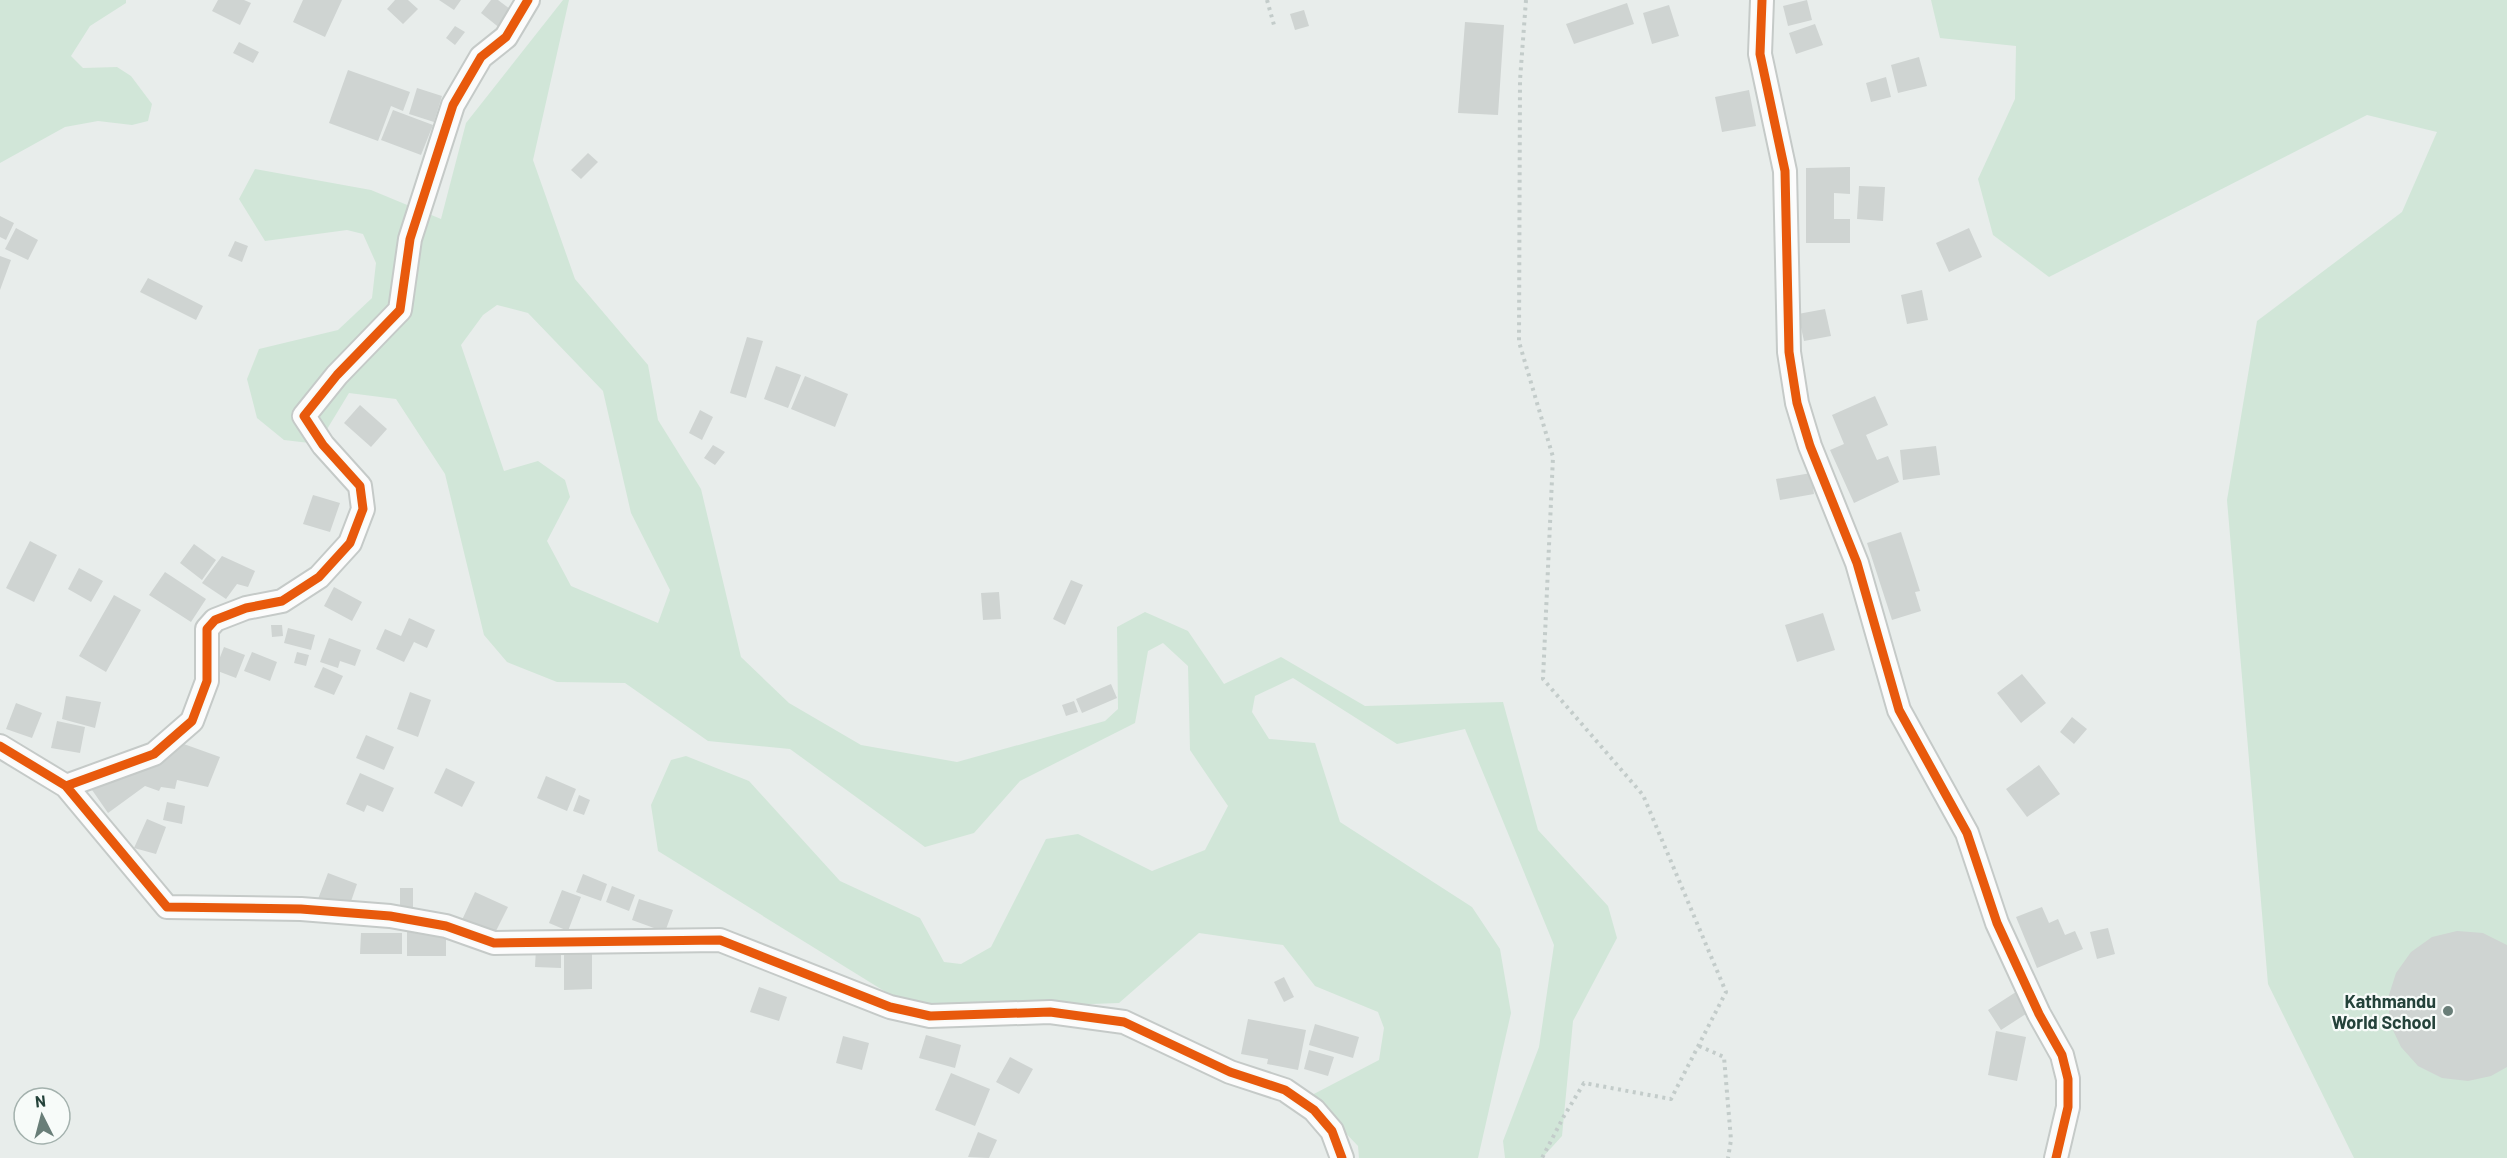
<svg xmlns="http://www.w3.org/2000/svg" width="2507" height="1158" font-family="Barlow,sans-serif">
  <rect width="100%" height="100%" fill="#e8edeb"/>
  <path fill="#d1e6d8" fill-rule="evenodd" d="M0,0H126V3L90,26L71,56L83,68L117,67L131,76L152,104L148,121L132,125L98,121L65,127L0,163Z
    M563,0H569L533,160L575,279L648,365L658,420L701,489L741,657L789,703L861,745L957,762L1105,721L1118,709L1117,627L1145,612L1188,631L1224,684L1281,657L1365,706L1503,702L1538,830L1608,906L1617,938L1573,1021L1562,1136L1542,1158H1505L1503,1141L1539,1047L1554,945L1465,729L1397,744L1293,678L1255,696L1252,712L1269,739L1315,743L1340,822L1472,907L1500,949L1511,1013L1478,1158H1359L1358,1146L1310,1096L1379,1060L1384,1028L1378,1012L1315,986L1283,945L1199,933L1119,1003L952,1009L889,994L658,851L651,805L671,760L686,756L749,781L840,881L920,918L944,962L961,964L991,947L1046,839L1078,834L1152,871L1205,850L1228,806L1190,750L1188,666L1163,643L1148,651L1135,723L1020,781L974,833L925,847L790,749L708,741L625,683L557,682L507,662L484,635L445,474L396,399L349,393L318,444L284,440L257,418L247,379L259,349L338,330L372,298L376,263L363,234L347,230L265,241L239,199L255,169L371,190L441,219L466,123ZM497,305L528,313L603,391L631,513L670,590L658,623L571,586L547,541L570,497L565,480L538,461L504,471L461,345L483,315Z
    M1931,0H2507V1158H2354L2268,984L2227,500L2257,321L2402,212L2437,132L2367,115L2049,277L1993,235L1978,179L2015,99L2016,46L1940,38Z"/>
  <path fill="#cfd4d2" d="M218,0H244L251,3L240,25L212,11Z
    M303,0H342L325,37L293,22Z
    M395,0H408L418,9L403,24L387,9Z
    M439,0H461L454,10Z
    M491,0H498L514,12L501,29L481,13Z
    M1807,0L1812,20L1788,26L1783,6Z
    M1627,3L1634,24L1574,44L1566,24Z
    M1669,5L1679,36L1652,44L1643,13Z
    M1304,10L1309,26L1295,30L1290,14Z
    M1465,22L1504,25L1498,115L1458,113Z
    M1815,24L1823,45L1796,54L1789,33Z
    M455,26L465,32L455,45L446,38Z
    M239,42L259,52L253,63L233,53Z
    M1919,57L1927,86L1898,93L1891,65Z
    M348,70L410,92L403,111L391,106L378,141L329,123Z
    M1886,77L1891,97L1871,102L1866,83Z
    M417,88L442,96L434,122L409,114Z
    M1749,90L1756,126L1722,132L1715,97Z
    M393,110L433,125L421,155L381,140Z
    M588,153L598,162L581,179L571,170Z
    M1850,167V194L1834,193V219H1850V243H1806V168Z
    M1859,186L1885,187L1883,221L1857,219Z
    M0,216L14,223L6,240L0,237Z
    M16,228L38,240L28,260L5,249Z
    M1969,228L1982,257L1949,272L1936,243Z
    M235,241L248,246L242,262L228,256Z
    M0,256L11,260L0,290Z
    M148,278L203,306L196,320L140,292Z
    M1922,290L1928,320L1907,324L1901,295Z
    M1825,309L1831,336L1804,341L1798,314Z
    M747,337L763,341L746,398L730,393Z
    M776,366L801,375L788,408L764,399Z
    M805,376L848,394L835,427L791,409Z
    M1875,396L1888,425L1866,435L1877,460L1888,456L1899,482L1854,503L1830,450L1844,444L1832,415Z
    M360,405L387,429L371,447L344,423Z
    M700,410L713,417L702,440L689,433Z
    M713,445L725,452L715,465L704,458Z
    M1936,446L1940,475L1903,480L1900,450Z
    M1811,473L1814,494L1780,500L1776,479Z
    M313,495L340,503L330,532L303,524Z
    M1901,532L1920,591L1915,592L1921,611L1892,620L1867,543Z
    M30,541L57,555L34,602L6,588Z
    M194,544L216,560L202,580L180,563Z
    M222,556L255,571L248,587L237,584L226,599L202,583Z
    M79,568L103,581L91,602L68,589Z
    M165,572L206,599L191,622L149,595Z
    M1071,580L1083,585L1065,625L1053,619Z
    M334,587L362,602L352,621L324,606Z
    M999,592L1001,619L983,620L981,593Z
    M114,595L141,610L106,672L79,656Z
    M1823,613L1835,650L1797,662L1785,625Z
    M409,618L435,630L427,648L414,642L404,662L376,649L385,629L401,636Z
    M271,625H282L283,636L272,637Z
    M288,628L315,635L311,650L284,643Z
    M329,638L361,650L355,666L340,661L338,668L320,662Z
    M224,647L245,655L236,678L215,670Z
    M252,652L277,662L270,681L244,671Z
    M297,652L309,655L306,666L294,663Z
    M323,667L343,676L334,695L314,687Z
    M2022,674L2046,703L2021,723L1997,693Z
    M1111,684L1117,698L1082,713L1076,699Z
    M410,692L431,700L418,737L397,729Z
    M66,696L101,702L95,728L62,719Z
    M1074,701L1078,712L1066,716L1062,705Z
    M16,703L42,713L32,738L6,729Z
    M2072,717L2087,729L2074,744L2060,732Z
    M57,721L85,727L80,753L51,748Z
    M366,735L394,747L384,770L356,758Z
    M181,743L220,757L208,787L177,780L175,789L161,787L159,791L145,786L108,813L90,787Z
    M2039,765L2060,794L2027,817L2006,789Z
    M446,768L475,782L462,807L434,793Z
    M360,773L394,788L383,812L367,805L364,812L346,804Z
    M546,776L576,789L567,811L537,798Z
    M579,795L590,800L584,815L573,811Z
    M167,802L185,806L182,824L163,820Z
    M147,819L166,827L156,854L134,848Z
    M328,873L357,884L348,910L318,899Z
    M583,874L607,884L601,901L576,892Z
    M612,886L635,895L629,911L606,902Z
    M400,888H413V907H400Z
    M562,890L581,897L568,931L549,923Z
    M475,892L508,907L494,935L462,920Z
    M639,899L673,910L665,932L632,920Z
    M2042,907L2049,923L2058,919L2065,935L2075,931L2083,949L2037,968L2016,917Z
    M2108,928L2115,954L2097,959L2090,932Z
    M407,931H446V956H407Z
    M2457,931L2483,933L2507,945V1067L2491,1076L2468,1081L2442,1078L2418,1066L2401,1047L2390,1024L2388,998L2396,973L2411,952L2432,937Z
    M361,933H402V954H360Z
    M536,948L561,949V968L535,967Z
    M564,952H592V989L564,990Z
    M1284,977L1294,997L1284,1002L1274,982Z
    M759,987L787,997L779,1021L750,1012Z
    M2019,990L2032,1010L2001,1030L1988,1010Z
    M1248,1019L1306,1030L1298,1070L1267,1064L1268,1059L1241,1054Z
    M1315,1024L1359,1037L1353,1058L1309,1045Z
    M1996,1031L2026,1037L2017,1081L1988,1075Z
    M926,1035L961,1045L955,1068L919,1058Z
    M843,1036L869,1043L862,1070L836,1063Z
    M1309,1050L1334,1057L1328,1076L1304,1069Z
    M1010,1057L1033,1069L1019,1094L996,1082Z
    M951,1073L990,1089L975,1126L935,1110Z
    M978,1132L997,1140L989,1158L968,1157Z"/>
  <g fill="none" stroke-linecap="round" stroke-linejoin="round">
    <g stroke="#c5cac8" stroke-width="26">
      <path id="minor" d="M1762,0L1760,54L1785,171L1789,352L1797,403L1810,446L1857,563L1899,710L1967,833L1997,923L2039,1014L2062,1055L2068,1079V1107L2056,1158
        M0,746L66,786L167,907L301,909L390,916L446,926L494,943L720,940L890,1007L930,1016L1050,1012L1124,1022L1230,1072L1285,1090L1314,1110L1332,1131L1342,1158
        M66,786L154,754L192,721L207,681V629L215,620L246,608L282,601L319,577L350,543L363,509L360,486L323,445L304,416L337,375L400,310L410,239L453,105L481,57L506,37L528,0"/>
    </g>
    <path stroke="#c3ccca" stroke-width="4" stroke-dasharray="3 4.5" stroke-linecap="butt" d="M1267,0L1274,25
      M1526,0L1520,80L1519,342L1553,457L1543,679L1643,795L1726,992L1671,1099L1584,1083L1564,1116L1542,1158
      M1699,1046L1724,1057L1731,1140L1728,1158"/>
    <use href="#minor" stroke="#fcfcfc" stroke-width="22"/>
    <g stroke="#f7fbf9" stroke-width="13">
      <path id="cycleway" d="M1762,0L1760,54L1785,171L1789,352L1797,403L1810,446L1857,563L1899,710L1967,833L1997,923L2039,1014L2062,1055L2068,1079V1107L2056,1158
        M0,746L66,786L167,907L301,909L390,916L446,926L494,943L720,940L890,1007L930,1016L1050,1012L1124,1022L1230,1072L1285,1090L1314,1110L1332,1131L1342,1158
        M66,786L154,754L192,721L207,681V629L215,620L246,608L282,601L319,577L350,543L363,509L360,486L323,445L304,416L337,375L400,310L410,239L453,105L481,57L506,37L528,0"/>
    </g>
    <use href="#cycleway" stroke="#e8590c" stroke-width="9"/>
  </g>
  <circle fill="#697e78" stroke="#f7fbf9" stroke-width="2" cx="2448" cy="1011" r="6"/>
  <g text-anchor="middle" dominant-baseline="central" stroke-width="4.5" stroke-linejoin="round" paint-order="stroke">
    <g font-size="18" font-weight="bold" fill="#24423a" stroke="#f7fbf9" text-anchor="end">
      <text x="2436" y="1001">Kathmandu<tspan x="2436" dy="21">World School</tspan></text>
    </g>
  </g>
  <g transform="translate(42 1116) rotate(354)"><circle r="28" fill="#f7fbf9" stroke="#a3b1ad" stroke-width="1.5"/>
  <path d="M0-4.5L10 22L0 15L-10 22Z" fill="#697e78"/>
  <text y="-9" font-size="16" font-weight="bold" text-anchor="middle" fill="#24423a">N</text>
  </g>
</svg>
